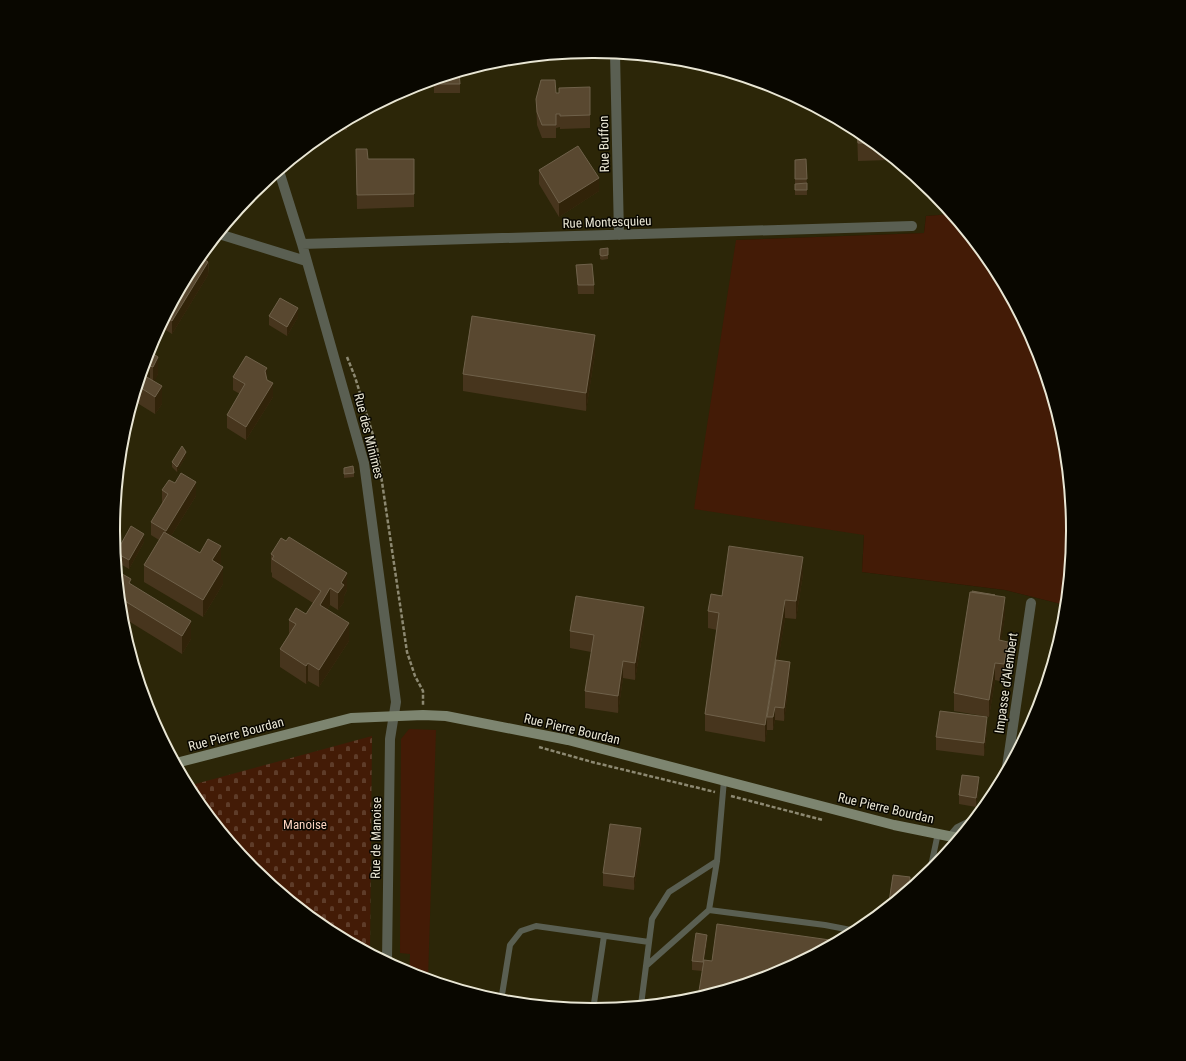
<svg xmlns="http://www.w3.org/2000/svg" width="1186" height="1061" font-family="'Roboto Condensed',sans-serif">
  <defs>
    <pattern id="cemetery-stones" width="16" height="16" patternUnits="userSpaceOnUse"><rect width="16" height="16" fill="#431b06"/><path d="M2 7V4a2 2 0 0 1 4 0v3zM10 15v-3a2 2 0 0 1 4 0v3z" fill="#5e3c29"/></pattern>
  </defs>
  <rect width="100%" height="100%" fill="#221c00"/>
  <path fill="#2c2608" d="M593,51L687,60L777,88L860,132L932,192L951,214L926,216L924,233L736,240L864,535L862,572L1005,590L1065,605L1063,624L1036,714L992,797L932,870L859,929L776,974L686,1001L593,1010L499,1001L409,973L326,929L254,869L194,797L150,714L123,624L114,530L123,437L150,347L194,264L254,191L327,132L410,87L500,60Z"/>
  <path fill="#431b06" d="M951,214L992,264L1036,347L1063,437L1072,531L1065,605L1005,590L862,572L864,535L694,509L736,240L924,233L926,216Z
    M409,729L436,730L428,979L409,973L410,954L400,953L401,739Z"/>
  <path fill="url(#cemetery-stones)" d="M372,736L370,953L326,929L254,869L194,797L188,786Z"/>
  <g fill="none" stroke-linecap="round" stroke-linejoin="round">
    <path stroke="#8d8972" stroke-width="2.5" stroke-dasharray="4 2" stroke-linecap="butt" d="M347,357L355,377L377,448L407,652L415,676L423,691V705
      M539,747L592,762L715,792
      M731,796L823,820"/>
    <path stroke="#5a5f52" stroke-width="6" d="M615,55L625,54
      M724,780L717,861L709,910L825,925L856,931
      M930,871L938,833
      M646,966L709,910
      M501,1001L510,945L521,931L536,926L649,942
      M641,1005L652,919L669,892L717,861
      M593,1010L604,936"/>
    <path stroke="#5a5f52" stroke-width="10" d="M615,53L619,235
      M279,171L302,244L364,463L396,702L390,739L387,961
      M219,234L306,261
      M302,244L912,226
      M1007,767L1031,603
      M952,836L958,829L970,823"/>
    <path stroke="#7d8570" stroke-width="10" d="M176,763L351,718L423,715L446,716L568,740L894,825L958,838"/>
  </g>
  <path fill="#47351d" d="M434,80L460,84V93H434Z
    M590,87V128L560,129V127L556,128V138H542L537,125L536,99L556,93H559Z
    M347,121V130L328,131Z
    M855,129L860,132L897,163H890L889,160L858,161L857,132H855Z
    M356,149L368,159L414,194V207L357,209Z
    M806,159L807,195H795V160Z
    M539,170L599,191L559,217L539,184Z
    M608,248V259L602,260L600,259V249Z
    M209,263L208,275L172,334L161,327L194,264Z
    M576,265L594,285V294H578Z
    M269,316L298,317L287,336L269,325Z
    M149,351L158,374L154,381L162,404L155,414L134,401Z
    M595,353L586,411L463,391V374Z
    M233,377L267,379L273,397L246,440L227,428V415L240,394L233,390Z
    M186,456L177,472L172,467V462Z
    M344,468L354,473V477L344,478Z
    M162,490L196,496L171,536L200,553L221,563L220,564L223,584L203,617L144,582V565L159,540L151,535V522L162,503Z
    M144,542L129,569L117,562L116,553Z
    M271,554L347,590L344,596V602L338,610L330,605L327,610L349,641L319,687L308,681L306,684L280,667V649L289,634V620L306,614L313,603L272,577V573L271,572Z
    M117,571L131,584L191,639L182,654L122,617Z
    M803,574L796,619L785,618L778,660L790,675L784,721L775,720L773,730H767L765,742L705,731V714L717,630L708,628V611L722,596Z
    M1005,615L1001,641L1008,659L1004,682L995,680L989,717L954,711V693Z
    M644,624L635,680L623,678L618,713L585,708V691L591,652L570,648V631Z
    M987,730L984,756L936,750V737Z
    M979,786L976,807L959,804V795Z
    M641,841L634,890L603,886V873Z
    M707,943L704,960L712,961L702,971L692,970V961Z"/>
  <path fill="#312309" d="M599,178V191L559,217V203Z
    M209,250L208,275L172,334V321Z
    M298,308V317L287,336V327Z
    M595,335V353L586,411V393Z
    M158,357V374L153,385V367Z
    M150,366V383L145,376Z
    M267,368V381L265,371Z
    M273,383V397L246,440V427Z
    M162,386V404L155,414V397Z
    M132,406V414L127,421Z
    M186,452V456L177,472V467Z
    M196,482V496L166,544V531Z
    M144,534V542L129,569V560Z
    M221,546V563L212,577V560Z
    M803,557V574L796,619V601Z
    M223,567V584L203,617V600Z
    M347,573V590L344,596V602L338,610V593L341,583Z
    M330,588V605L320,622V605Z
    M1005,597V615L999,658V640Z
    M785,600V618L769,717H767V730L765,742V725Z
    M644,607V624L635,680V663Z
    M191,621V639L182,654V636Z
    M349,623V641L319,687V670Z
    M1008,642V659L1004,682V664Z
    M623,661V678L618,713V696Z
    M790,662V675L784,721V708Z
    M308,663V681L306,684V666Z
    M995,663V680L989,717V700Z
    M775,707V720L773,730V717Z
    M987,717V730L984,756V743Z
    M979,777V786L976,807V798Z
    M641,828V841L634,890V877Z
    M707,935V943L703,971V962Z"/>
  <path fill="#594830" stroke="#6f614a" d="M459,72L460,84H434V80Z
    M541,80H555L556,93H559V88L590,87V115L560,116V114H556V125H542L537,112L536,99Z
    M347,121V126H337Z
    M857,131L860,132L873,143H858Z
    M578,146L599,178L559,203L539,170Z
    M356,149H367L368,159H414V194L357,195Z
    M806,159L807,179H795V160Z
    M807,183V190H795V184Z
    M608,248V255L602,256L600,255V249Z
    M207,249L209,250L204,259L208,262L172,321L166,317L194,264Z
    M592,264L594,285H578L576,265Z
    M280,298L298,308L287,327L269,316Z
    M472,316L595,335L586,393L463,374Z
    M149,351L158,357L153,367L150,366L145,376L162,386L155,397L138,386Z
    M246,356L267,368L265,371L267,380L273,383L246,427L227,415L245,384L233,377Z
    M182,446L186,452L177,467L172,462Z
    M353,466L354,473L344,474V468Z
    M181,473L196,482L166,531L151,522L168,494L162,490L169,480L175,483Z
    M131,526L144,534L129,560L116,553Z
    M164,532L200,553L208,539L221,546L212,560L223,567L203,600L144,565Z
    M289,537L347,573L341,583L344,585L338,593L330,588L320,605L349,623L319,670L308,663L306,666L280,649L296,624L289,620L296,608L306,614L321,591L272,559L274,556L271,554L281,538L286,541Z
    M729,546L803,557L796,601L785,600L765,725L705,714L719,613L708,611L711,594L722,596Z
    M117,571L131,579L129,583L191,621L182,636L120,598Z
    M972,591L995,595L972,592Z
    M970,592L1005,597L999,640L1008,642L1004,664L995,663L989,700L954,693Z
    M576,596L644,607L635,663L623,661L618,696L585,691L594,635L570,631Z
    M776,660L790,662L784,708L775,707L773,717H767Z
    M940,711L987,717L984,743L936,737Z
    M962,775L979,777L976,798L959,795Z
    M610,824L641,828L634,877L603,873Z
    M893,875L910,877L909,889L892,902H889Z
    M717,924L837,941L776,974L698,997L704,960L712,961Z
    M696,933L707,935L703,962L692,961Z"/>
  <g text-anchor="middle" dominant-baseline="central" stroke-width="3" stroke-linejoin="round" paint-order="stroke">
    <g font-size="13" fill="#e9e6d4" stroke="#090700">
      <text transform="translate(604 144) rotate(-91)">Rue Buffon</text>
      <text transform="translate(607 222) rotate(-2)">Rue Montesquieu</text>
      <text transform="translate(369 436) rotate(76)">Rue des Minimes</text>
      <text transform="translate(1006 683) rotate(-82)">Impasse d'Alembert</text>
      <text transform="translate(572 729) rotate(13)">Rue Pierre Bourdan</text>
      <text transform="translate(236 734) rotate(-15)">Rue Pierre Bourdan</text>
      <text transform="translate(886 808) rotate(13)">Rue Pierre Bourdan</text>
      <text transform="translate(376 838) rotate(-89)">Rue de Manoise</text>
    </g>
    <g font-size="13" fill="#fbd2bf" stroke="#090700">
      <text x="305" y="824">Manoise</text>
    </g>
  </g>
  <path d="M0 0H1186V1061H0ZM592 58H594A472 472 0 0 1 1066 530V531A472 472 0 0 1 594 1003H592A472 472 0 0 1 120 531V530A472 472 0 0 1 592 58Z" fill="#090700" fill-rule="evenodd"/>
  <path fill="none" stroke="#e9e6d4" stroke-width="2" d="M592 58H594A472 472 0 0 1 1066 530V531A472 472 0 0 1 594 1003H592A472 472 0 0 1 120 531V530A472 472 0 0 1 592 58Z"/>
</svg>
